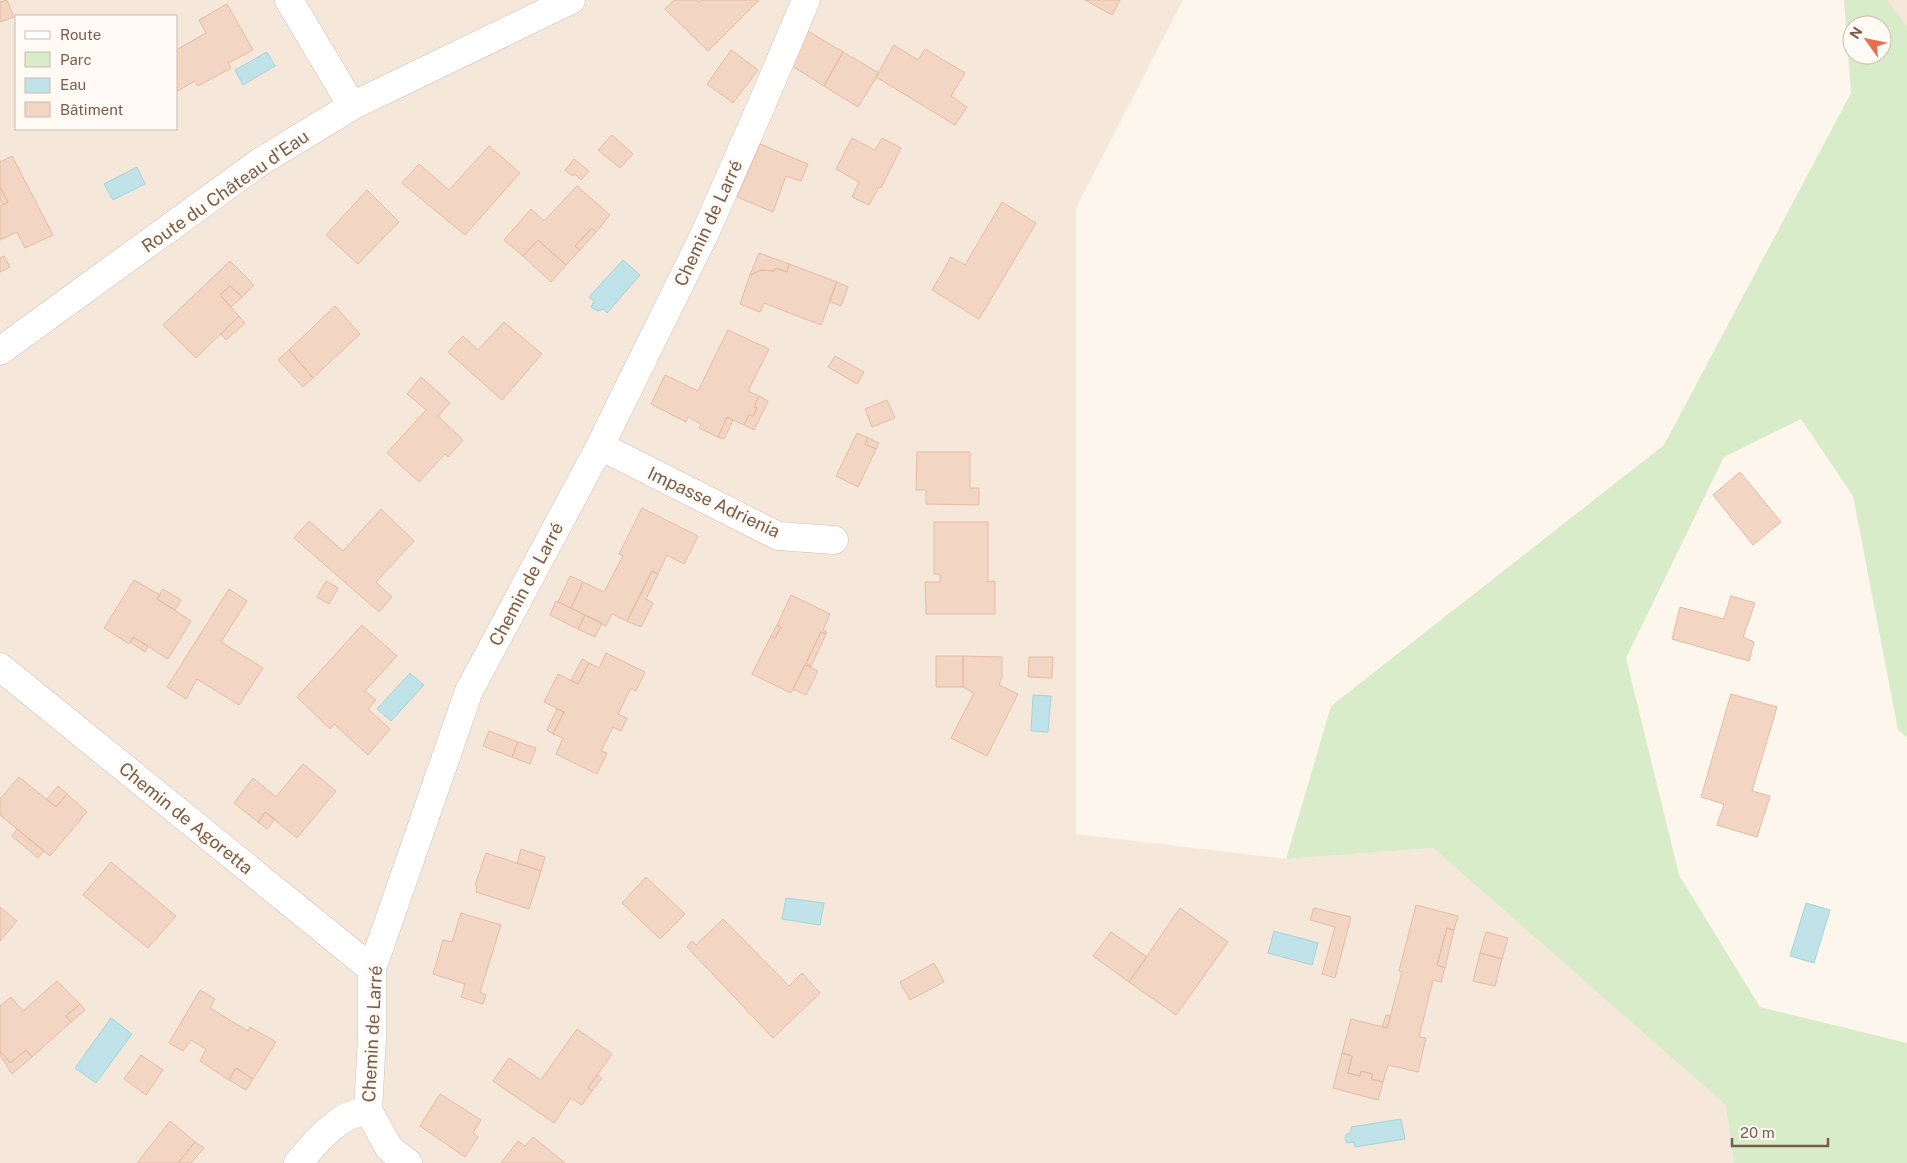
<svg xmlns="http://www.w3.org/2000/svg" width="1907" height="1163" font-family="'Public Sans',sans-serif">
  <rect width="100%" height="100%" fill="#fdf6ec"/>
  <path fill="#f5e8da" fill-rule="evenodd" d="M0,0H1183L1076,208V834L1286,859L1433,848L1727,1105L1734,1163H0ZM16,16H176V129H16Z
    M1887,0H1907V26Z"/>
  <path fill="#d8ecc9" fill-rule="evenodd" d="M1844,0H1887L1907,26V737L1898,730L1853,496L1801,419L1724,457L1626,658L1679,875L1760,1007L1907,1043V1163H1734L1726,1105L1433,848L1286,859L1331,706L1664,445L1851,93ZM1852,25H1882V55H1852Z"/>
  <path fill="#bfe3e8" stroke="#a5d3da" d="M267,52L275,66L243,85L235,70Z
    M137,167L145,184L113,200L104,184Z
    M623,260L640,275L607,313L603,309L598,311L591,307L594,301L589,297Z
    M410,673L424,685L391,721L377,709Z
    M1033,695L1051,696L1048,732L1031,731Z
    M786,898L824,903L820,925L782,919Z
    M1806,903L1830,910L1814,963L1790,956Z
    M1274,931L1318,943L1312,965L1268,953Z
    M111,1018L132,1034L96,1083L75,1068Z
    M1401,1119L1405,1139L1355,1147L1354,1142L1347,1143L1345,1139L1346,1135L1351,1132V1127Z"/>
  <path fill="#f3d5c3" stroke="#e6bba3" d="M7,0L14,17L0,22V2Z
    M674,0H696L699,2L701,0H759L708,51L665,9Z
    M1085,0H1120L1112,15Z
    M227,4L253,50L228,63L231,68L198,86L195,81L176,92V50L206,33L199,20Z
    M806,30L843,52L824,86L789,64Z
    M894,45L918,60L925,49L965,73L951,96L967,107L955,125L876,77Z
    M731,50L758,70L733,103L707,84Z
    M843,52L879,73L858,107L824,86Z
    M612,135L633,154L620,168L598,150Z
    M852,138L875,150L882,138L901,148L881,188L879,187L869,205L852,197L859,182L836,169Z
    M760,144L808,164L801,181L786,176L773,212L737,197Z
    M489,146L520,173L465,235L402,183L419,164L449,190Z
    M12,156L53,235L25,248L17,232L0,240V206L8,202L0,187V162Z
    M574,159L589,171L581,180L575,174L573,176L565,170Z
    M577,186L610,215L596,232L592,228L575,246L580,250L566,265L538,240L523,256L504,240L531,209L544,221Z
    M0,187L8,202L3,205L0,199Z
    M367,190L399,222L358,264L326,235Z
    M1002,202L1036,223L979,319L932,290L951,257L965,265Z
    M592,228L596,232L580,250L575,246Z
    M538,240L566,265L551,282L523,256Z
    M759,253L789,264L787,272L776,268L774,271L761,270L750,275Z
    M4,256L10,267L0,272V258Z
    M230,261L254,285L242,297L230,286L220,295L239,316L196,358L163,325Z
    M789,264L837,282L821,325L764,303L760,312L740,304L750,275L761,270L774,271L776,268L787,272Z
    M837,282L848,287L841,306L829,301Z
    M230,286L242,297L231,307L220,295Z
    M335,306L360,334L313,378L289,350Z
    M239,316L245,323L226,340L221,334Z
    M504,322L542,354L502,400L448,352L463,336L478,350Z
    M728,330L769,349L748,391L759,396L754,407L757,408L753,416L749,415L744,425L727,417L718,437L699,428L701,424L688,417L686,422L651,404L665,375L698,391Z
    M289,350L313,378L303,387L278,360Z
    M835,356L864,372L857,384L828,367Z
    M421,377L450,403L438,416L463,440L448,457L445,454L419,482L387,453L426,410L407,394Z
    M759,396L768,401L754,430L744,425L749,415L753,416L757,408L754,407Z
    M887,400L895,418L872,427L865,409Z
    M727,417L733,420L724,439L718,437Z
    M857,433L868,438L865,444L876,449L858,487L836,476Z
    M868,438L879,443L876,449L865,444Z
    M917,452H970V488H979V505L926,504V490H916Z
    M1740,472L1781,522L1753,545L1713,495Z
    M642,508L698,536L684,564L667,555L658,574L652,571L627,621L612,614L606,626L571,608L583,582L604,592L623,556L619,554Z
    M381,509L414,541L376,582L392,597L379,612L294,538L309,521L343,551Z
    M934,522H988V582L995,581V614H926L925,582H940V574H934Z
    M652,571L658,574L646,599L653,603L641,627L627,621Z
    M570,576L583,582L571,608L558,602Z
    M134,580L160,595L157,599L191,621L168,659L133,637L129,644L104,628Z
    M326,581L338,588L329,604L317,597Z
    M163,589L181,600L175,610L157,599Z
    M229,589L247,601L221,642L263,668L239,705L197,679L186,699L167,687Z
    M791,595L830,614L823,630L827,632L826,634L821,632L806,663L811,666L810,667L805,665L791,693L752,674L771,636L775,638L781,627L777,625Z
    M1731,596L1755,603L1743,637L1754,642L1749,661L1672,639L1680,607L1724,619Z
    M556,601L585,615L578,629L550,615Z
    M585,615L602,623L595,637L578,629Z
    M362,625L397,656L365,691L376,700L368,709L390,729L368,755L334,724L330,729L297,697Z
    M777,625L781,627L775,638L771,636Z
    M821,632L826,634L811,666L806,663Z
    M133,637L148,646L145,652L130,642Z
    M606,653L645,672L636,691L631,688L618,714L627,718L621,731L613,727L601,751L607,753L597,774L556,754L563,738L553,734L564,712L544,702L558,674L578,684L589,663L599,668Z
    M936,656H963V687H936Z
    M963,656L1002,657V677L999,685L1018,694L987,756L951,738L974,693L963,687Z
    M1029,657H1053L1052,678L1028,677Z
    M582,659L589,663L578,684L571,681Z
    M805,665L818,671L806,695L793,689Z
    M1731,694L1777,707L1752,791L1770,796L1757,837L1717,825L1724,804L1701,797Z
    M557,709L564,712L553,734L547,730Z
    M489,731L518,742L512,757L483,746Z
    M518,742L536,748L530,764L512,757Z
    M303,764L336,791L297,838L265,812L258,822L234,803L253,778L276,797Z
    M19,777L56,807L67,794L87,812L50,856L0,815V799Z
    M58,786L67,794L56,807L47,799Z
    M265,812L275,819L267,829L258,822Z
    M17,829L44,851L38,858L12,836Z
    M521,849L545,857L541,871L517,863Z
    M486,853L541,871L529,909L476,892L477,886L475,885Z
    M111,862L176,916L148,948L83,895Z
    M646,877L685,914L660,939L622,903Z
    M1416,905L1458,916L1454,930L1447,928L1437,965L1445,968L1441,982L1433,980L1419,1037L1426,1038L1418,1072L1388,1065L1383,1082L1371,1079L1373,1074L1361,1071L1360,1076L1348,1073L1352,1056L1342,1053L1351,1019L1387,1028L1402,972L1399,971Z
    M0,907L17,921L0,941Z
    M1180,908L1228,942L1176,1015L1129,982Z
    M1314,908L1351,917L1335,978L1322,974L1335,927L1310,920Z
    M461,913L501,925L480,992L486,995L483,1004L461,997L465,984L433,974L443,940L452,942Z
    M723,919L789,986L802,973L820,993L773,1038L687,947L692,941L696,945Z
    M1447,928L1454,930L1445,968L1437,965Z
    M1111,932L1147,957L1129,982L1093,956Z
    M1486,932L1508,938L1502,959L1480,953Z
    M1480,953L1502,959L1495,986L1473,981Z
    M934,963L944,982L910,1000L900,982Z
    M57,981L80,1004L66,1016L71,1022L32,1057L26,1050L10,1063L0,1051V1006L11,997L23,1011Z
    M200,990L215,999L210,1008L248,1031L250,1027L276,1042L253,1079L236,1068L229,1080L200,1061L206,1049L191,1040L183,1051L169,1043Z
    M80,1004L85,1010L71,1022L66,1016Z
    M1386,1015L1391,1016L1387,1028L1382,1027Z
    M577,1029L612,1054L588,1088L592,1091L582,1105L571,1098L554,1123L493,1081L509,1058L541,1080Z
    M26,1050L32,1057L12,1074L0,1055V1051L10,1063Z
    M1342,1053L1352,1056L1348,1073L1360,1076L1361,1071L1373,1074L1371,1079L1383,1082L1378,1100L1333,1088Z
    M141,1055L163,1070L146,1095L124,1079Z
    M236,1068L253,1079L246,1090L229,1080Z
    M597,1075L602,1078L592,1091L588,1088Z
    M440,1094L481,1120L473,1133L478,1137L465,1157L420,1126Z
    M170,1121L195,1142L178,1163H137Z
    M533,1137L565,1163H501L518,1141L525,1146Z
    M195,1142L204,1148L191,1163H178Z"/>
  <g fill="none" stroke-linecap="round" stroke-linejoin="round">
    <g stroke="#d1beb0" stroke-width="29">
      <path id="minor" d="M289,0L352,106
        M0,351L260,162L352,106L571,0
        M600,446L778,536L834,540
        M0,667L372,969
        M368,1110L389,1148L408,1163
        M298,1163C317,1141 338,1114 368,1110L372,1038V969L469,691L600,446L705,233L761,106L806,0"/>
    </g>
    <use href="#minor" stroke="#fff" stroke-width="28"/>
  </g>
  <g text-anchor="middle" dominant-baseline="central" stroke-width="5" stroke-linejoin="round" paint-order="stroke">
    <g font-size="18" fill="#7a5c4d" stroke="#fffaf3">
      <text transform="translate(225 191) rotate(-35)">Route du Château d'Eau</text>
      <text transform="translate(708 223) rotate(-65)">Chemin de Larré</text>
      <text transform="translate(714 502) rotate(25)">Impasse Adrienia</text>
      <text transform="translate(526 584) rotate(-62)">Chemin de Larré</text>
      <text transform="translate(186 818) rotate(39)">Chemin de Agoretta</text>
      <text transform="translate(372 1034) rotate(-87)">Chemin de Larré</text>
    </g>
  </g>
  <rect x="15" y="15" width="162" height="115" fill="#fffaf3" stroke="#cabbb1"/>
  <rect x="25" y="31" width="25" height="8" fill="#ffffff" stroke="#cabbb1"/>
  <text x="60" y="40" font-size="15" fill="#7a5c4d">Route</text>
  <rect x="25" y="52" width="25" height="15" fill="#d8ecc9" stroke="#cabbb1"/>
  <text x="60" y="65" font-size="15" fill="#7a5c4d">Parc</text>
  <rect x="25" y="78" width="25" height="15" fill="#bfe3e8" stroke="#cabbb1"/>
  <text x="60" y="90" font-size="15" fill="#7a5c4d">Eau</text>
  <rect x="25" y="102" width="25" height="15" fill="#f3d5c3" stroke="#cabbb1"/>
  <text x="60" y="115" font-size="15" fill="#7a5c4d">Bâtiment</text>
  <g transform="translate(1867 40) rotate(303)"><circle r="24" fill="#fffaf3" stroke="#cabbb1"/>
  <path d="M0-4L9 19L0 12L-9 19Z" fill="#e76f51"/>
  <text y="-8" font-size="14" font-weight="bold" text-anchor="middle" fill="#7a5c4d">N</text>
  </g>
  <path d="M1732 1138v8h96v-8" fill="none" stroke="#7a5c4d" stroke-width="2.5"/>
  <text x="1740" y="1138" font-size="15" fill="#7a5c4d" stroke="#fffaf3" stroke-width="4" paint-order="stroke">20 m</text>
</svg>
